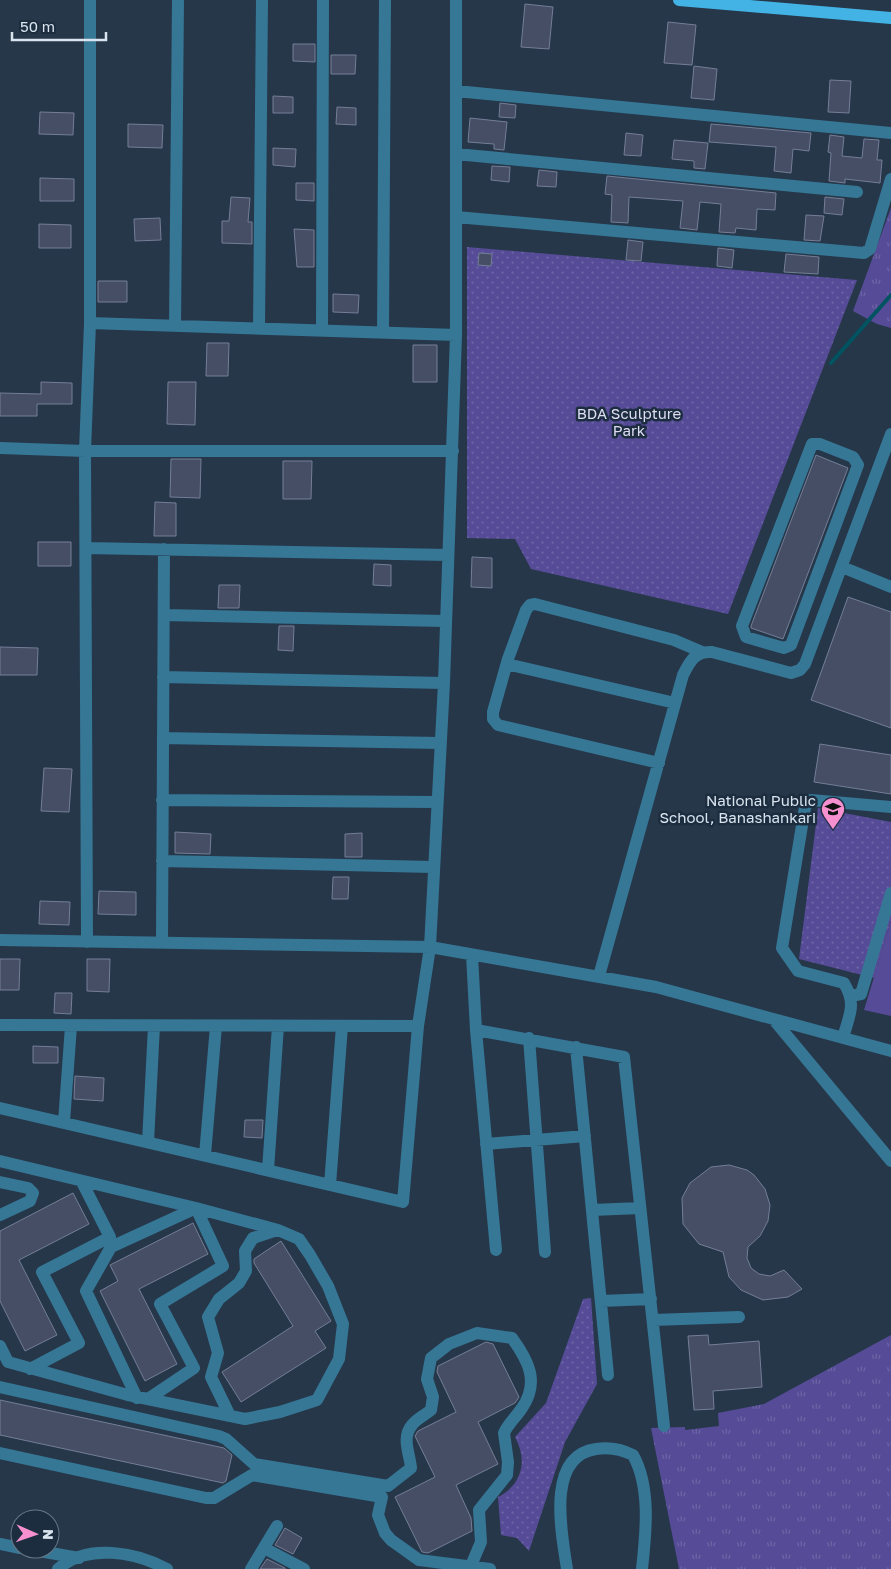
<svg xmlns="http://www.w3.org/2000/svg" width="891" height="1569" font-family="'Golos Text',sans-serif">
  <defs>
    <pattern id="grass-tufts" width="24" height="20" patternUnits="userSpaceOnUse" patternTransform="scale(1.25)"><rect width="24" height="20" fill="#564b97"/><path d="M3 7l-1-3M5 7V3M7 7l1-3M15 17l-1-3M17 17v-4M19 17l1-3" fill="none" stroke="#6e65a6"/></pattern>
    <pattern id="park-dots" width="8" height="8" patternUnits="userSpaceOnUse" patternTransform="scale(1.25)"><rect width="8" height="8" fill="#564b97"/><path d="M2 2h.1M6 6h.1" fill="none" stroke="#6e65a6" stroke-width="1.8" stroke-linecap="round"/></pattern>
  </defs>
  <rect width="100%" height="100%" fill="#26374a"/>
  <path fill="url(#grass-tufts)" d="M891,208V328L877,324L853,311Z
    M891,1335V1569H679L651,1428L685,1427V1430L719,1426L718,1413L764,1404Z"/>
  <path fill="url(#park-dots)" d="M467,247L857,280L728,614L531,569L515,539L467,538Z
    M818,808L891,822V921L874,978L799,959Z
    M591,1298L597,1384L565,1442L529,1551L517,1538L501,1535L498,1497C522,1485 528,1461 515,1437L546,1403L583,1299Z"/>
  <path fill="#564b97" d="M891,921V1016L864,1010Z"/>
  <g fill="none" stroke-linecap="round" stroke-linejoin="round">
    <path stroke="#005360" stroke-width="4" d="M831,363L891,295"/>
  </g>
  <path fill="#454e64" stroke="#747e97" d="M525,4L553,7L549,49L521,47Z
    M668,22L696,25L692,65L664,63Z
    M293,44H315V62L293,61Z
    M331,55H356L355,74H331Z
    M694,66L717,69L714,100L691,98Z
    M830,80L851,81L849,113L828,112Z
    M273,96L293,97V113H273Z
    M500,103L516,105L515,118L499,117Z
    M337,107L356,108V125L336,124Z
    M40,112L74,113L73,135L39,134Z
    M470,118L507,122L504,150L494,149V144L468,142Z
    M128,124L163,125L162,148L128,147Z
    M711,124L811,133L809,151L793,149L791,173L774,171L776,147L709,142Z
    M626,133L643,135L641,156L624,155Z
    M830,135L844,137L842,156L862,158L864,139L879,140L877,160H882L880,183L845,179V183L829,181L831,153L828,152Z
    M674,140L708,143L705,169L694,168V161L672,159Z
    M273,148L296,149L295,167L273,165Z
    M492,166L510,167L509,182L491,180Z
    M539,170L557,172L556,187L537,186Z
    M607,176L776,193L775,210L757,209L756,230L736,228L735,233L719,232L721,204L700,202L697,230L680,228L683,201L629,197L628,223L611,222L612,195L605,194Z
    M40,178L74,179V201H40Z
    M296,183H314V201L296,200Z
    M231,197L250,198L248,222H252V244L222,243V221H229Z
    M825,197L844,199L842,215L824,213Z
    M806,215L824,216L820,241L804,240Z
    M160,218L161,240L135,241L134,219Z
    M39,224L71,225V248H39Z
    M294,229L314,230V267H297Z
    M628,240L643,242L641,261L626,260Z
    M718,248L734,250L732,268L717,266Z
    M479,253L492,254L491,266L478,265Z
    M786,254L819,257L818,274L784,272Z
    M98,281H127V302H98Z
    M333,294L359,295L358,313L333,312Z
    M207,343H229L228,376H206Z
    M413,345H437V382H413Z
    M41,382L72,383V404H37V416H0V393L41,394Z
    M168,382H196L195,425L167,424Z
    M816,455L848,468L783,639L751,628V626Z
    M171,459H201L200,498L170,497Z
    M283,461H312L311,499H283Z
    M155,502L176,503V536H154Z
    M38,542H71V566H38Z
    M472,557L492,558V588L471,587Z
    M374,564L391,565V586L373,585Z
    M219,585H240L239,608H218Z
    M848,597L891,612V728L811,700Z
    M279,626H294L293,651L278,650Z
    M0,647L38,648L37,675H0Z
    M820,744L891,755V794L814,782Z
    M44,768L72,769L69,812L41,811Z
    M175,832L211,834L210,854L175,853Z
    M362,833V857H345V834Z
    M333,877H349L348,899H332Z
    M99,891L136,892V915L98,914Z
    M40,901L70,902L69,925L39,924Z
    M0,959H20L19,990H0Z
    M87,959H110L109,992L87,991Z
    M55,993H72L71,1014L54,1013Z
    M33,1046L58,1047V1063H33Z
    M75,1076L104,1078L103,1101L74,1099Z
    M245,1120H263L262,1138L244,1137Z
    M729,1165L747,1170L754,1175L765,1189L770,1205L768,1221L760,1236L748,1247L747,1258L751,1268L759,1274L770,1276L784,1270L802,1289L788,1297L763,1300L741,1290L729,1277L723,1252L699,1244L683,1224L682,1198L690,1183L711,1167Z
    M73,1193L89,1224L19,1260L57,1335L25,1351L0,1301V1231Z
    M193,1223L208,1254L139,1289L177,1364L145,1381L100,1291L118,1281L110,1265Z
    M281,1241L331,1321L315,1331L326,1348L241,1402L222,1372L293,1326L254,1263V1259Z
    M708,1335L709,1345L759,1341L762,1387L713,1391L714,1409L694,1410L688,1336Z
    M486,1342L493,1344L519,1397L515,1403L478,1422L498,1464L456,1485L471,1518L472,1531L428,1553L422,1552L395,1497L435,1477L415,1436L418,1431L456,1412L437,1372L438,1366Z
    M0,1400L224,1448L232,1455L226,1481L223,1483L0,1435Z
    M285,1528L302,1538L293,1554L275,1545Z
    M267,1559L285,1568V1569H260Z"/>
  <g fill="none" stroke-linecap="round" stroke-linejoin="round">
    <path stroke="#367795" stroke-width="12" d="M456,91L891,133
      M456,154L857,192
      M456,217L864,253L870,249L891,179
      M90,323L456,335
      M175,326L178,0
      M259,328L262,0
      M322,330L323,0
      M383,332L385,0
      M812,444H820L853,457L858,465L791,645L784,648L746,637L742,626Z
      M0,448L85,451H453
      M86,548L448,555
      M842,567L891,587
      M164,615L445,621
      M507,664L675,703
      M163,677L444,683
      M163,738L440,743
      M659,763L498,725L493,719V712L508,659L526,610L530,605L535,604L674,640L702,652
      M162,800L436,802
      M162,861L433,867
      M0,940L430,947L656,987L891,1051
      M87,942L85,451L90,323V0
      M162,942L164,549
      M472,955L476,1030L496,1250
      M599,976L683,675C690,661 695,651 712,652L791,673L800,670L805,664L891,434
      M851,996L861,994L891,893
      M774,1020L891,1161
      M0,1025L418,1026
      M476,1030L624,1057L664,1426
      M529,1038L545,1252
      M843,1038C849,1015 857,1005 844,983L798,971L782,948L805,807L811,800L891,807
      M576,1047L608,1375
      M0,1108L403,1202L418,1026L430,947L444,683L456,335V0
      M64,1122L71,1026
      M148,1142L154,1026
      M486,1144L585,1136
      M205,1155L216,1026
      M0,1161L196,1208L278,1230L299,1239L310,1255L328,1286L343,1324L339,1359L317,1400L280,1412L245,1419L128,1395L8,1362L0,1346
      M268,1170L278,1026
      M0,1182L28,1188L33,1193L30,1201L0,1215
      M330,1185L342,1026
      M592,1210L640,1208
      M601,1301L651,1299
      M653,1320L739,1317
      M30,1369L79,1343L42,1272L110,1237L82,1182
      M0,1387L219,1436L226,1439L254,1464L388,1486L411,1468C410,1454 401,1438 412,1425C416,1419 425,1415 431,1410L433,1397L427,1379L431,1358L449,1344L477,1333L512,1338C528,1360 540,1382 522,1408C516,1417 508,1424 504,1433L508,1462L507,1475L479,1510L481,1542L470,1568
      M137,1398L86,1291L111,1247L196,1208L223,1266L160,1304L194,1368L148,1399
      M230,1416L211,1377L218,1353L208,1317L219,1299L239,1283L246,1271L245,1251L253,1238L277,1230
      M0,1453L206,1498H214L252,1475L382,1497L378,1515L385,1533L391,1540L419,1560L490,1569
      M0,1544L20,1548
      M264,1548L304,1569
      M28,1549L79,1558
      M58,1569C87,1543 136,1552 167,1569
      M251,1569L277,1526
      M567,1569C562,1535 545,1456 596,1449C608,1447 621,1449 633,1455C651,1487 646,1533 642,1569"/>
    <path stroke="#43b3e5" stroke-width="12" d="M679,0L891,18"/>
  </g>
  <defs>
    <g id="school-pin" transform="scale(1.25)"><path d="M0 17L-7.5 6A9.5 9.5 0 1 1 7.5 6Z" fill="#f690cf" stroke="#1c2d3f"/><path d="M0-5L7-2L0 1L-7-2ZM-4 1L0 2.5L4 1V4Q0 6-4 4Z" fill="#111"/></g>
  </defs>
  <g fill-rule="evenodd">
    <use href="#school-pin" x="833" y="809"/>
  </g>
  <g text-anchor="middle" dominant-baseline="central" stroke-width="5" stroke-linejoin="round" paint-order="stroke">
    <g font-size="15" fill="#deddf3" stroke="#1c2d3f">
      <text x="629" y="413">BDA Sculpture<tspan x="629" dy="17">Park</tspan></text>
    </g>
    <g font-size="15" fill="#d9e4ef" stroke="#1c2d3f" text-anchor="end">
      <text x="816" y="800">National Public<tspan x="816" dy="17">School, Banashankari</tspan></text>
    </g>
  </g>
  <g transform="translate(35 1534) rotate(92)"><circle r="24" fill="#1c2d3f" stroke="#687685"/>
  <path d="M0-4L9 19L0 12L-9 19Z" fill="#f690cf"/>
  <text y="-8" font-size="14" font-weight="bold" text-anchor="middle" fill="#d9e4ef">N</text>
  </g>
  <path d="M12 32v8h94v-8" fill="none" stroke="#d9e4ef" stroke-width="2.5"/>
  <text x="20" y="32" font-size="15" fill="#d9e4ef" stroke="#1c2d3f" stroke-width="4" paint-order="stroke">50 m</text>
</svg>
